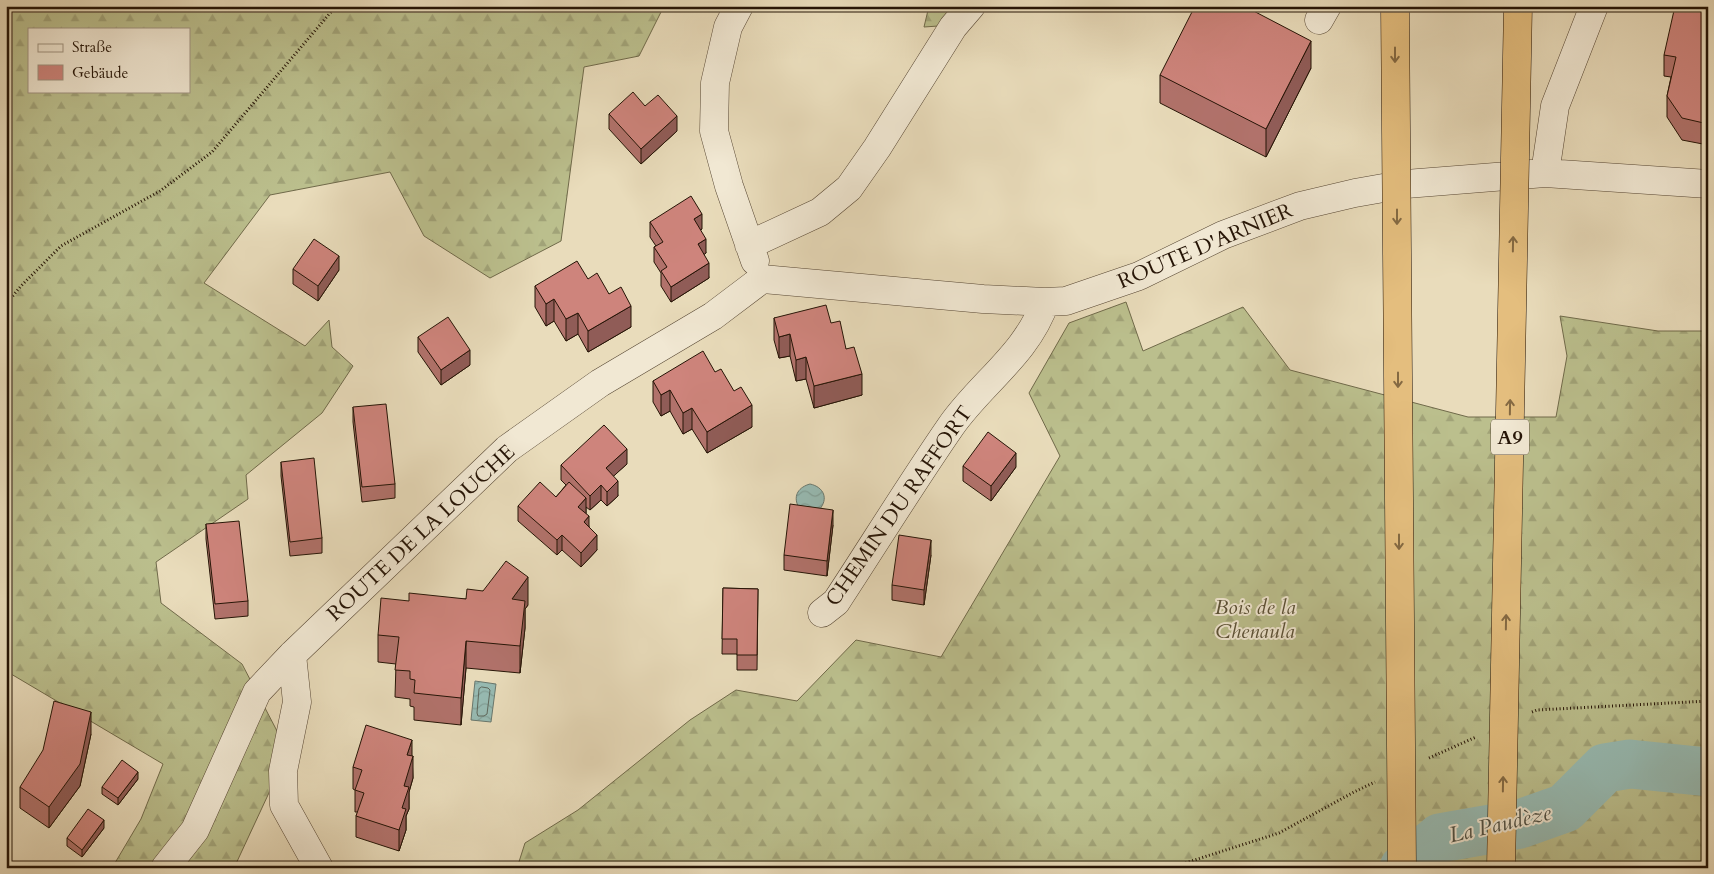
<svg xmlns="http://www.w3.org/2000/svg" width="1714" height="874" font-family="Cardo,serif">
  <defs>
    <pattern id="forest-firs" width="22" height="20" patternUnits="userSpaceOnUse" patternTransform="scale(1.25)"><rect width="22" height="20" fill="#bbbf8d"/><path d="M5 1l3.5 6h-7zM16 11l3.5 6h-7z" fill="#a1a378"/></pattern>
    <pattern id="water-waves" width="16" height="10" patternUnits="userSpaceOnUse" patternTransform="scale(1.25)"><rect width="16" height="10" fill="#97bbb3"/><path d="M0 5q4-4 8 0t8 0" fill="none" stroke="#82a098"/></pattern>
  </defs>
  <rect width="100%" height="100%" fill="#e9dcbb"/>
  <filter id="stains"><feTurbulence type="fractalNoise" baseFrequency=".004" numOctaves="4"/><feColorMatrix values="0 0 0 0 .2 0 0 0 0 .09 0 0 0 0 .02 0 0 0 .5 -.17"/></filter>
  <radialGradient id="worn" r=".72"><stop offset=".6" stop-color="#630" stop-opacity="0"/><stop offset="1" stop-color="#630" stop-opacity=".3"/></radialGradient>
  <path fill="url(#forest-firs)" stroke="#706a4a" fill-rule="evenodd" d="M6,6H664L639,56L584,67L561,241L490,278L424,236L390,172L270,195L204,283L305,346L329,320L332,347L353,366L322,413L246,475L248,499L156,562L161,603L242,664L288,752L234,868H112L141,819L163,764L6,671ZM29,29H189V91H29Z
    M929,6H989L967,24L924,27Z
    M1126,302L1143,351L1243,307L1290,370L1468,417H1556L1567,356L1560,316L1658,331H1708V868H517L525,843L578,810L690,720L736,690L797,701L856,640L941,657L1060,456L1029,393L1069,323Z"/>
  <path fill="url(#water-waves)" stroke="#69786e" d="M810,484C824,487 829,499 819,510L798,506C793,495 799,487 810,484Z
    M475,681L496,684L491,722L471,720Z"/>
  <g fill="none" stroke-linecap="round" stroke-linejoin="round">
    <path stroke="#5e685c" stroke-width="1" d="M482,687L488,688L490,690L487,714L484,716H478L477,713L479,689Z"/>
    <path stroke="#97bbb3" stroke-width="49" d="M1404,868L1440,838L1520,824L1565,808L1605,768L1630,764L1708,772"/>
    <g stroke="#564633" stroke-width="29">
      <path id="minor" d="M739,6L728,27L715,83L714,131L729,186L755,261
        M1319,20L1327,6
        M1545,173L1555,106L1594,6
        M749,245L820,212L849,188L877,148L953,27L971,6
        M762,279L983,299L1045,302L1066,301L1139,276L1223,235L1300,206L1355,193L1406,184L1545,173L1708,184
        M822,613L836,602C874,544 911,484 951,426C980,384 1028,353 1045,302
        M292,655L297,702L283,771L284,805L319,868
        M165,868L195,830L257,692L292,655L507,449L600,383L713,316L762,279"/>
    </g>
    <path stroke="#251406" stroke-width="3" stroke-dasharray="1 2.5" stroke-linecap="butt" d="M6,304L21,286L61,246L160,191L212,152L336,6
      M1532,712L1537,710L1708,701
      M1429,758L1476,737
      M1177,868L1179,865L1279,833L1354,792L1375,782"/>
    <use href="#minor" stroke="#f1e8d3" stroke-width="28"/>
    <g stroke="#251406" stroke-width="29" stroke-linecap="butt">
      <path id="highway-bridge" d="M1395,6L1402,868
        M1501,868L1518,6"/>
    </g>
    <use href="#highway-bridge" stroke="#e4be7e" stroke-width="28"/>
  </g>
  <path fill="#b1726b" stroke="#251406" d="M1708,12V145L1682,140L1667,117V96L1671,77L1664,76V55Z
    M1311,68L1266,157L1160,103V75Z
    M645,106L677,131L641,164L609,129V114Z
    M650,222L702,229L700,230L706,253L704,254L709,278L671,302L661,286V273L654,262V247L656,246L650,237Z
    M293,269L339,270L318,301L293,284Z
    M588,279L609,294L631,327L588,352L578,334L566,341L554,321L546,326L535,307V286Z
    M774,318L831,323L846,349L862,395L814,408L806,379L796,381L790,356L779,358L774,340Z
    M418,337L470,365L441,385L418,352Z
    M715,372L752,427L707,453L692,429L683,434L670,411L661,416L653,402V381Z
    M353,407L395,484V498L362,502L353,422Z
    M281,462L322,538V553L290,556L281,476Z
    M627,464L613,476L618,496L607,506L601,500L590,510L586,507V513L589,527L597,550L581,567L562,550L557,555L518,521V506L556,497L566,485L561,480V465Z
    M963,466L1016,467L991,501L963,481Z
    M206,524L248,601V616L215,619L206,539Z
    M833,525L827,576L784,570V555Z
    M931,555L924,605L892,600V585Z
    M723,588L758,589L757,670H737V654H722Z
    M483,591L528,605L525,609V628L520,673L466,668L461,725L414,720V707L410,706V699L395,697L396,664L378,662V635L409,601L466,599Z
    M91,734L80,786L49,828L20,808V787Z
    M412,756L413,778L409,792V809L406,816V830L399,851L356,837V816L358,812H355V790L353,789V767Z
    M138,779L118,805L102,794V787Z
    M104,828L82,857L67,846V838Z"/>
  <path fill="#905c57" stroke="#251406" d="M1311,41V68L1266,157V129Z
    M677,116V131L641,164V149Z
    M702,214V229L694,234V219Z
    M706,239V253L698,259V244Z
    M339,256V270L318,301V286Z
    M709,263V278L671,302V287Z
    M554,299V321L546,326V304Z
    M631,306V327L588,352V331Z
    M578,313V334L566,341V319Z
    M790,334V356L779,358V337Z
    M470,350V365L441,385V370Z
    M806,357V379L796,381V360Z
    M862,374V395L814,408V386Z
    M670,390V411L661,416V395Z
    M752,405V427L707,453V432Z
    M692,408V429L683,434V413Z
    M627,449V464L606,483V468Z
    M1016,453V467L991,501V486Z
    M618,481V496L607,506V492Z
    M601,485V500L590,510V496Z
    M586,498V513L578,522V507Z
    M833,510V525L827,576V561Z
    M589,516V531L584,522Z
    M562,535V550L557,555V540Z
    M597,535V550L581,567V553Z
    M931,540V555L924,605V590Z
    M528,577V605L525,609V628L520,673V646L512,599Z
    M466,641V668L461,725V698Z
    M91,712V734L80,786L49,828V807Z
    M412,740V760L413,756V778L409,792V809L406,816V830L399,851V830L407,755Z
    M138,772V779L118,805V798Z
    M104,820V828L82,857V850Z"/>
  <path fill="#ce847c" stroke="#251406" d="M1195,6H1244L1311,41L1266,129L1160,75Z
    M1675,6H1683L1708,12V124L1682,118L1667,96L1676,57L1664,55Z
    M633,92L645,106L658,95L677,116L641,149L609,114Z
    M691,196L702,214L694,219L706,239L698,244L709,263L671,287L661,271L667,267L654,247L663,242L650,222Z
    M314,239L339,256L318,286L293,269Z
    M577,261L588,279L597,273L609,294L621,287L631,306L588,331L578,313L566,319L554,299L546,304L535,286Z
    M826,305L831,323L840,321L846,349L854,347L862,374L814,386L806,357L796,360L790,334L779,337L774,318Z
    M448,317L470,350L441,370L418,337Z
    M703,351L715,372L721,369L734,391L741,387L752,405L707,432L692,408L683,413L670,390L661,395L653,381Z
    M386,404L395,484L362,487L353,407Z
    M604,425L627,449L606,468L618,481L607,492L601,485L590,496L561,465Z
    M988,432L1016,453L991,486L963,466Z
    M314,458L322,538L290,542L281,462Z
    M540,482L556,497L569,482L586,498L578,507L589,516L584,522L597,535L581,553L562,535L557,540L518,506Z
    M790,504L833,510L827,561L784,555Z
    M239,521L248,601L215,604L206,524Z
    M899,535L931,540L924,590L892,585Z
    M506,561L528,577L512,599L525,601L520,646L466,641L461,698L414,693L415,680L410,679V671L395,670L399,637L378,635L381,598L409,601V593L466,599L467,589L483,591Z
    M723,588L758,589L757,655H737V639H722Z
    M54,701L91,712L80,764L49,807L20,787L43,750Z
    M366,725L412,740L407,755L413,756L404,786L409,787L402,808L406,809L399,830L356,816L364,793L355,790L362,770L353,767Z
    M122,760L138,772L118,798L102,787Z
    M88,809L104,820L82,850L67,838Z"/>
  <defs><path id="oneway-shaft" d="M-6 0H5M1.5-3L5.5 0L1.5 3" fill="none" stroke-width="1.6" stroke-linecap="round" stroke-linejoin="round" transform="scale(1.25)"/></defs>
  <g stroke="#846942">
    <use href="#oneway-shaft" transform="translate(1395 55) rotate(90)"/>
    <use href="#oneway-shaft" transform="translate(1397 217) rotate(90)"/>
    <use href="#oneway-shaft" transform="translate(1513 244) rotate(-89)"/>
    <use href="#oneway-shaft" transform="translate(1398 380) rotate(90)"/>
    <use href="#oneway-shaft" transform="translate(1510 407) rotate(-89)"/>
    <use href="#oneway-shaft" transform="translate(1399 542) rotate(90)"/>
    <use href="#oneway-shaft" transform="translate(1506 622) rotate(-89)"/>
    <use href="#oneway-shaft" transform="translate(1503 784) rotate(-89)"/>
  </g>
  <g text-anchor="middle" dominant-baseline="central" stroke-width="4" stroke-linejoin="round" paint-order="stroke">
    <rect fill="#f1e8d3" stroke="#625444" stroke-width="1" x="1491" y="419.5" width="38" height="35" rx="4"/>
    <g font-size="20" font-weight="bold" fill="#251406">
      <text x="1510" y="437">A9</text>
    </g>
    <g font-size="21" fill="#251406" stroke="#f1e8d3">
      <text transform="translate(1205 246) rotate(-23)">ROUTE D'ARNIER</text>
      <text transform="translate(899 506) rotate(-55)">CHEMIN DU RAFFORT</text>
      <text transform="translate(421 533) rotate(-43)">ROUTE DE LA LOUCHE</text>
    </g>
    <g font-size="21" font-style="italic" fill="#5a5035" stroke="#f1e8d3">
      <text x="1255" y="607">Bois de la<tspan x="1255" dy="24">Chenaula</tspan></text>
    </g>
    <g font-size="22" font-style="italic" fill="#4d4e43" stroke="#f1e8d3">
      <text transform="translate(1500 824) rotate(-13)">La Paudèze</text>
    </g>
  </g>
  <rect width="1714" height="874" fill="none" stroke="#e9dcbb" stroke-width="25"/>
  <rect x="8" y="8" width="1699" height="859" fill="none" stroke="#251406" stroke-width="2.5"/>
  <rect x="12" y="12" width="1689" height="849" fill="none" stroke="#251406"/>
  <rect x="28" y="28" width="162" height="65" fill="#f1e8d3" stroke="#9f9381"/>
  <rect x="38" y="44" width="25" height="8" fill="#f1e8d3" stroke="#9f9381"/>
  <text x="72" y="52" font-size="15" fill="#251406">Straße</text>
  <rect x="38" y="65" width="25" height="15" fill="#ce847c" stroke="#9f9381"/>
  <text x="72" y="78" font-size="15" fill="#251406">Gebäude</text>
  <rect width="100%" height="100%" filter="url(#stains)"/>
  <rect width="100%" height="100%" fill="url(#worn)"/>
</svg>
